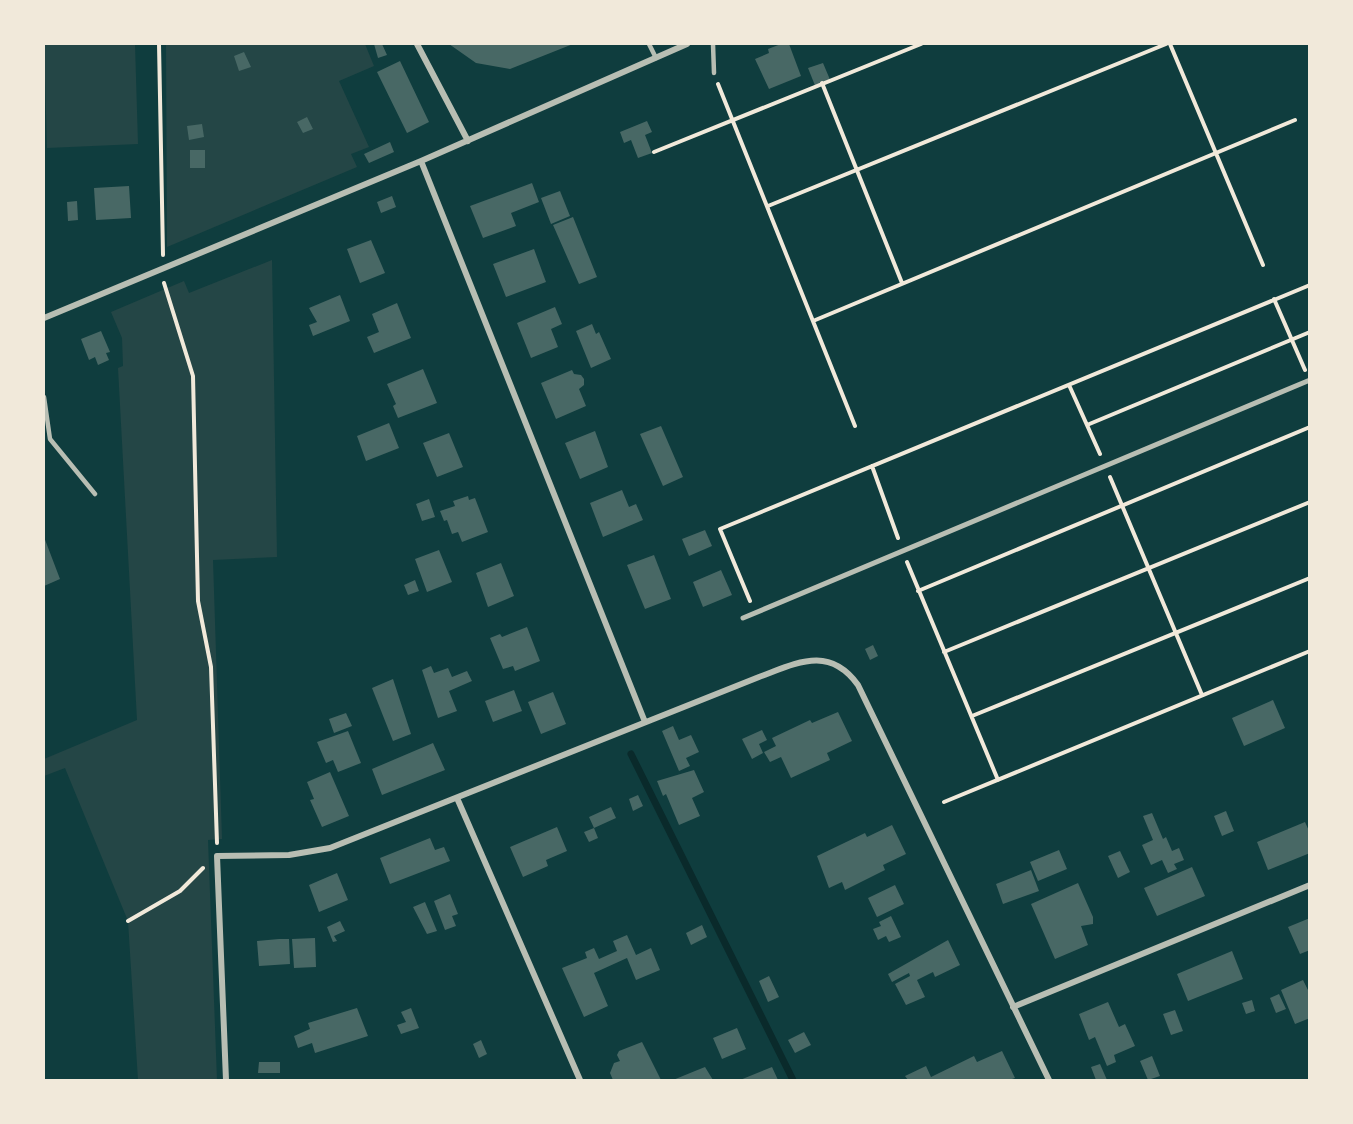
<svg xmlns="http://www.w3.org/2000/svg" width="1353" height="1124" font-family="Signika,sans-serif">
  <rect width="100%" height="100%" fill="#0f3d3e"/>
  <path fill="#244646" d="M44,44H135L138,144L47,148Z
    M166,44H365L374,66L339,81L369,147L351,154L357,167L167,247Z
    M272,260L277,557L213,560L222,839L208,840L217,1080H138L128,921L65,768L44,776V759L137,720L118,368L123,366L122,338L111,312L184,281L189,293Z"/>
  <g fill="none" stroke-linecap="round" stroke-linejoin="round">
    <path stroke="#0a2a2b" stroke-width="7" d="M631,754L793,1080"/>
  </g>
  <path fill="#486865" d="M374,44H382L387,55L378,58Z
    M449,44H573L510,69L476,63Z
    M781,44H789L801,76L769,89L755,59L769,53L768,49Z
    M244,52L251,67L239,71L234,56Z
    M400,61L429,122L407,133L377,72Z
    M823,63L831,82L816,88L808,68Z
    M307,117L313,129L303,133L297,122Z
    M647,121L652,132L645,135L652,153L638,158L631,140L624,143L620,132Z
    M202,124L204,137L189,140L187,126Z
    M390,142L394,152L369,163L364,154Z
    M190,150H205V168H190Z
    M532,183L539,202L511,213L516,226L483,238L470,206Z
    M129,186L131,218L96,220L94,188Z
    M560,191L570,216L551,224L541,198Z
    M392,196L396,207L381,213L377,202Z
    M77,201L78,220L68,221L67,202Z
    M573,217L597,277L579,284L553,225Z
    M371,240L385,273L360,283L347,249Z
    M534,249L546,282L506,297L493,264Z
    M340,295L350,321L313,336L309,325L317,322L309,308Z
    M397,303L411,338L374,353L367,337L379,332L372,314Z
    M555,307L562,324L551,329L558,347L531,358L517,323Z
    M592,324L596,334L599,332L611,359L591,368L576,331Z
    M101,331L110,352L106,353L109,360L98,365L95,357L89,360L81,339Z
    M423,369L437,403L398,418L393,406L396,404L387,384Z
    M572,370L574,374L581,375L584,379V385L579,389L586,406L556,419L541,383Z
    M389,423L399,448L366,461L357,436Z
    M661,426L683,477L663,486L640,434Z
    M595,431L608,467L580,479L565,443Z
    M449,433L463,467L437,477L423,443Z
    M622,490L629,507L636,504L643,520L603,537L590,503Z
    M468,496L469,500L475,498L488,532L462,542L458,532L452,534L447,520L444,521L440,511L455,506L453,501Z
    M429,499L435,517L422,521L416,504Z
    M705,530L712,546L689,556L682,539Z
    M44,537L60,579L44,586Z
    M439,550L452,582L427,592L415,559Z
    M654,555L671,599L645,609L627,565Z
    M501,563L514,596L488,607L476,573Z
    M721,570L732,595L703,607L693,582Z
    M415,580L419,591L408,595L404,585Z
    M527,627L540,661L515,671L513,666L503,669L490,638L500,634L502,637Z
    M873,645L878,656L870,660L865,649Z
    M431,666L434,673L448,668L452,677L467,671L472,681L449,691L457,711L438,718L422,670Z
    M393,679L411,734L393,741L372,688Z
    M514,690L522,711L493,722L485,701Z
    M553,692L566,724L541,734L528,702Z
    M1273,700L1285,728L1244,746L1232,718Z
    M838,712L852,741L827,753L830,760L791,778L781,757L770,762L764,752L776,746L772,738L810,720L812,723Z
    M346,713L352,726L334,733L329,719Z
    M673,726L679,740L691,735L699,752L686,758L690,766L679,771L662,731Z
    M762,730L767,740L759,744L763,753L752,759L742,739Z
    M348,731L361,763L338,772L333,760L326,763L317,742Z
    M433,743L445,770L382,795L372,769Z
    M694,770L704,792L692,798L700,816L679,825L666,794L663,796L657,781Z
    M330,772L349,816L322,827L310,800L314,799L307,782Z
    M638,795L643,806L633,811L629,799Z
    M611,807L616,818L594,828L598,838L589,842L584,832L594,828L589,817Z
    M1226,811L1234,831L1222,836L1214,816Z
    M1152,813L1163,839L1166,837L1172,851L1179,848L1184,860L1174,864L1177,869L1168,873L1162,860L1151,865L1142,845L1153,840L1143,816Z
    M1305,822L1310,833V853L1268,870L1257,842Z
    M892,825L906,854L883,865L885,870L845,890L842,882L829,888L817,856L865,833L867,837Z
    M557,827L567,851L546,860L548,866L523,877L510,847Z
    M430,838L435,850L444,847L450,861L390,884L380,858Z
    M1059,850L1067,869L1038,881L1030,862Z
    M1120,851L1130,872L1118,878L1108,856Z
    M1192,867L1205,896L1157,916L1144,888Z
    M1031,870L1039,891L1003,904L996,884Z
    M337,873L348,900L319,912L309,885Z
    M1078,883L1093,917V924L1081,926L1088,945L1055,959L1031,904Z
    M895,885L904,904L877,917L868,898Z
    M450,894L458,914L452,916L456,926L445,930L434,901Z
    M425,902L437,931L427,934L413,907Z
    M891,916L901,937L889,942L886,936L878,940L873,929L881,926L879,922Z
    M1310,918V950L1300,954L1288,927Z
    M340,921L345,931L334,936L337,941L333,942L327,927Z
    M702,925L707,937L691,945L686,933Z
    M627,935L636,955L651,948L660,970L636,980L627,958L594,973L608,1006L584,1017L562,968L587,958L585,952L594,948L599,959L617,951L613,941Z
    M315,938L316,967L294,968L292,939Z
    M279,939H289L290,964L259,966L257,941Z
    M948,940L960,965L935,977L933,972L917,980L925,997L906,1005L895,984L910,976L909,973L892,982L888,974Z
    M1232,951L1243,979L1188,1001L1177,974Z
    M769,976L779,997L768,1002L759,981Z
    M1303,980L1310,994V1018L1295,1024L1281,990Z
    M1279,994L1286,1009L1276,1013L1270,998Z
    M1252,1000L1255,1011L1246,1014L1242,1003Z
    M1108,1002L1119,1027L1125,1024L1135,1046L1114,1055L1116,1062L1107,1066L1095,1037L1089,1040L1079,1014Z
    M357,1008L368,1036L315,1053L312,1043L298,1048L294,1036L310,1029L308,1023Z
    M411,1008L419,1028L401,1034L397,1025L406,1022L401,1012Z
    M1175,1010L1183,1031L1171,1035L1163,1014Z
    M737,1028L746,1049L722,1059L713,1038Z
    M804,1032L811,1045L795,1053L788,1040Z
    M481,1040L487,1054L479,1058L473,1044Z
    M642,1042L661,1080H613L610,1073L614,1063L620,1061L617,1055L619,1051Z
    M1002,1051L1015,1078L1009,1080H908L905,1076L926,1066L931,1077L974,1056L977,1062Z
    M1152,1056L1160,1076L1148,1080L1140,1061Z
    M259,1062H280V1073H258Z
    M1100,1064L1107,1080H1096L1091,1067Z
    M705,1067L713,1080H673L695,1071Z
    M772,1067L778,1080H740Z"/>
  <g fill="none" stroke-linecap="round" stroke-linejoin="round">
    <path stroke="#f1e9da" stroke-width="4" d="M159,44L163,255
      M1170,44L1263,265
      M822,83L902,283
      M718,84L855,426
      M654,152L921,44
      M768,206L1166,44
      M164,283L193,376L198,601L211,667L217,843
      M1274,299L1305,370
      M813,321L1295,120
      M1069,385L1100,454
      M1087,425L1310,332
      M872,466L898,538
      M1110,477L1202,695
      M907,562L998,780
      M918,591L1310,427
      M750,601L720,529L1310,285
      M944,652L1310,502
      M972,716L1310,578
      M944,802L1310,651
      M128,921L180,891L203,868"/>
    <path stroke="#b8beb3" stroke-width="4.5" d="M649,44L656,58
      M713,44L714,73
      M44,397L50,439L95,494"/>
    <path stroke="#b8beb3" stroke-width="5" d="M743,618L1310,380"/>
    <path stroke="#b8beb3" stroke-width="6" d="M417,44L468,141
      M421,161L645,722
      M44,318L421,161L687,44
      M457,798L580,1080
      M1013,1007L1310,885
      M226,1080L217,856L289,855L330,848L759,677C797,663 829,645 858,685L1049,1080"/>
  </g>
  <rect width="1353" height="1124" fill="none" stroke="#f1e9da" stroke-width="90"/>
</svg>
